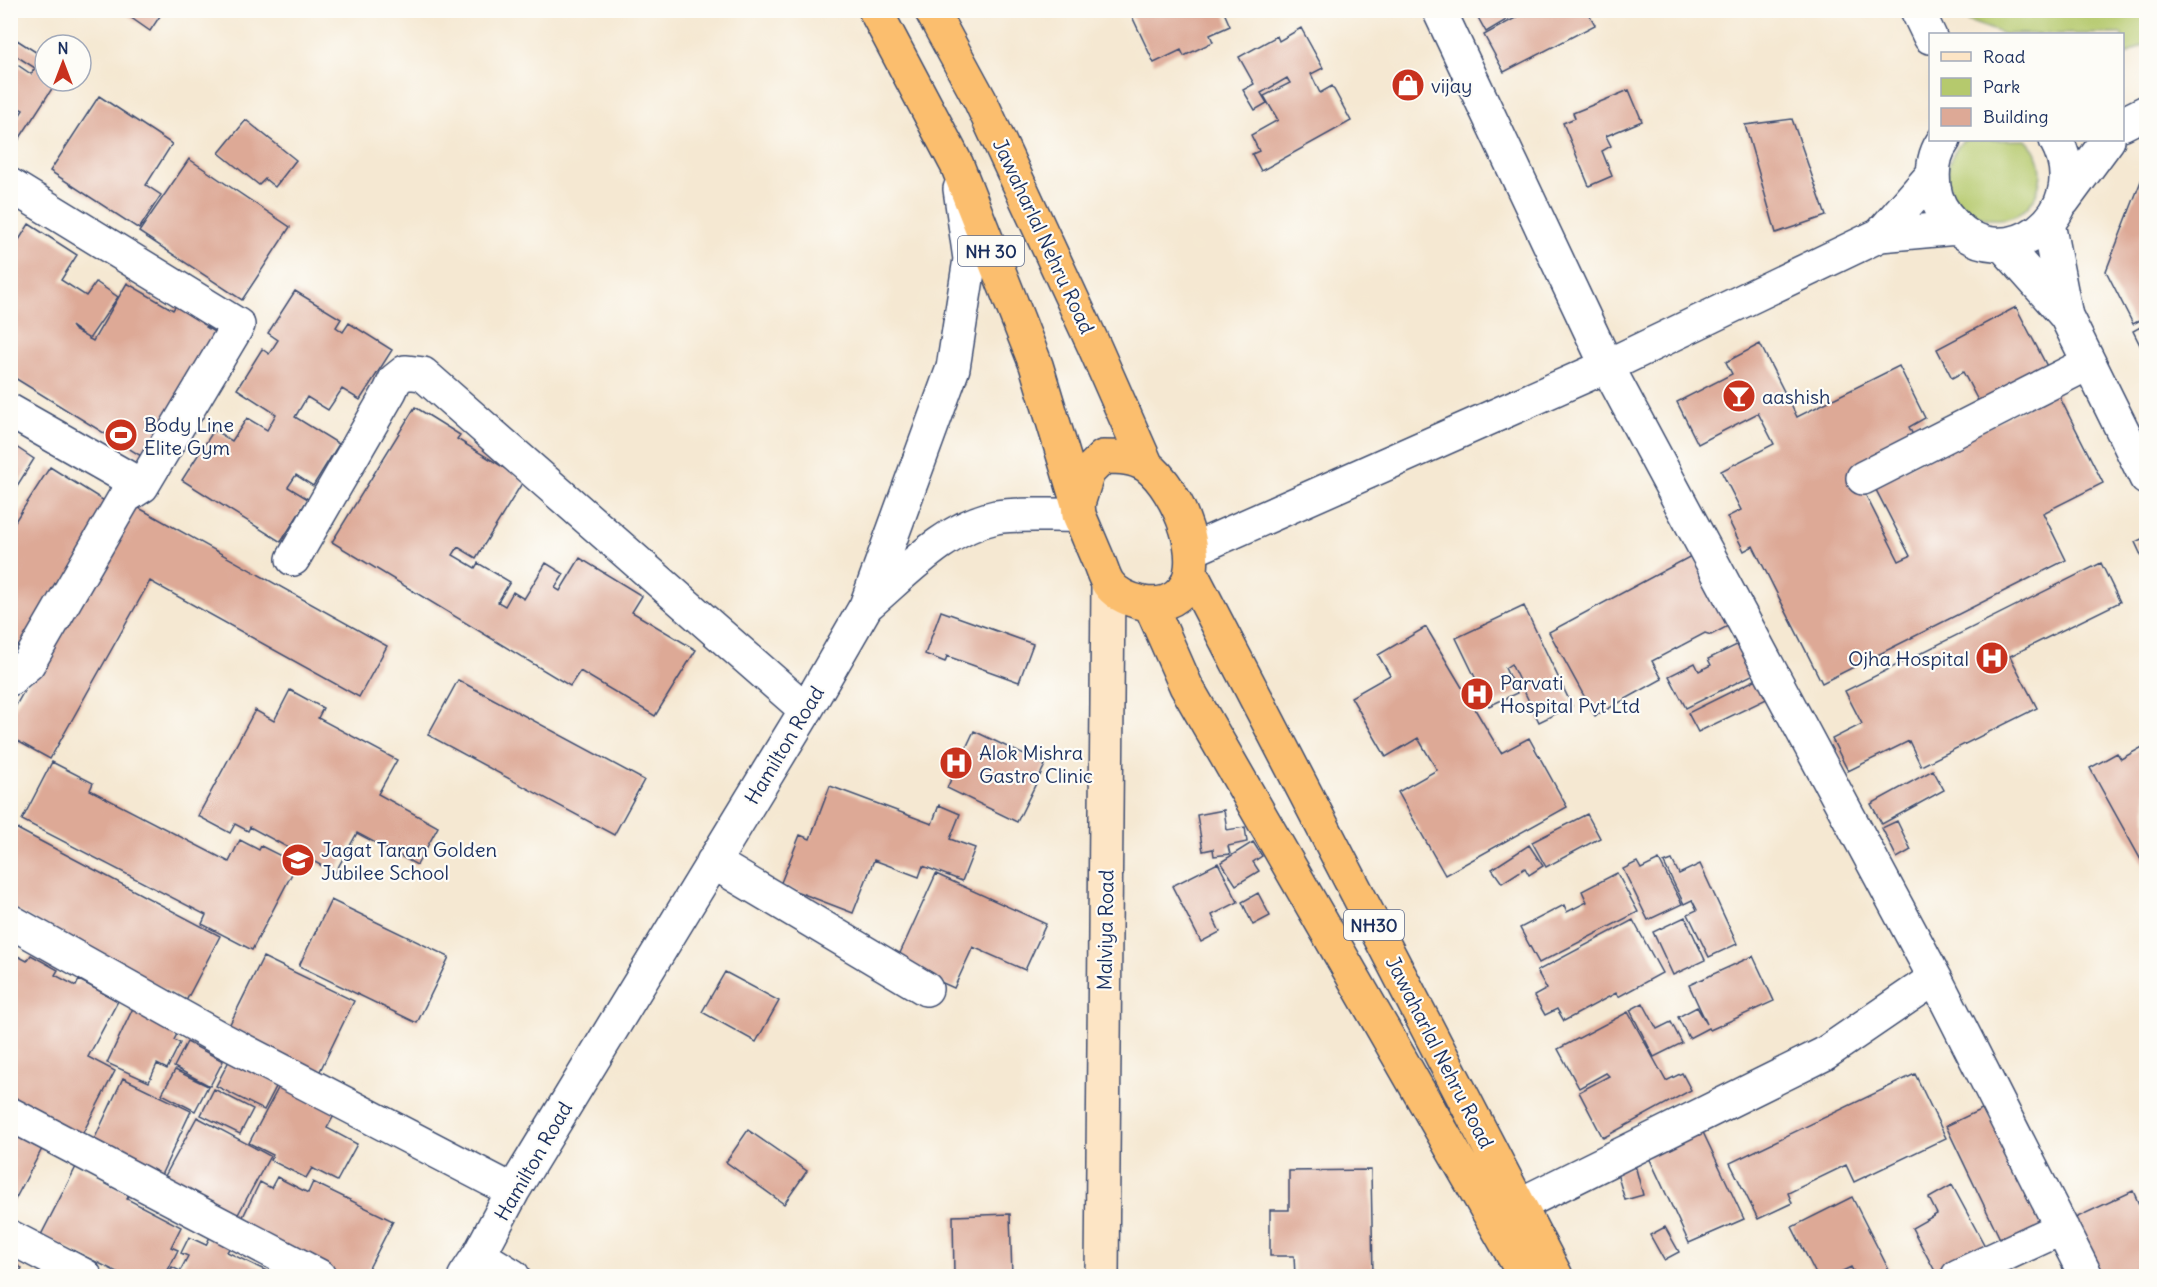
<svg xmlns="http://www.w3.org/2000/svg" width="2157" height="1287" font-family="Delius,sans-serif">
  <rect width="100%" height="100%" fill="#fdfcf7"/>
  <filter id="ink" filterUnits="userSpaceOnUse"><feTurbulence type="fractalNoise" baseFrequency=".0167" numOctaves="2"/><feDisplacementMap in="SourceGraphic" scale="12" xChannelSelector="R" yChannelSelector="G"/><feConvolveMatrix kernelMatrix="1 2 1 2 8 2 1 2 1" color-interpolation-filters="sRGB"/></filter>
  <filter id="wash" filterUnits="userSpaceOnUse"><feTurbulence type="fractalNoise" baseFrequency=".008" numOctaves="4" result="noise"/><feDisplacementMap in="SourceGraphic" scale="24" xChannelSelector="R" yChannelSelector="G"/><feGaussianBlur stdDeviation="1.35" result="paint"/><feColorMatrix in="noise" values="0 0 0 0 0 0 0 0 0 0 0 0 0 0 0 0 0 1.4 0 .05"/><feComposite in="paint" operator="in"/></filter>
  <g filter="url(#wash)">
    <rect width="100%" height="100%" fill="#f5e8d2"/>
    <path fill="#b5c96d" stroke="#687c66" stroke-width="1.5" d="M1964,11H2146V44L2123,56L2122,34H2004L1968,21Z
      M1963,140H2026C2037,151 2043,165 2040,181C2025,258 1906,205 1963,140Z"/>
    <g id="blocks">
      <path fill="#dda996" d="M120,10H164L150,31Z
        M1129,10H1223L1230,26L1210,35L1213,42L1184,56L1181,50L1154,63Z
        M1474,10H1523L1486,32Z
        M1530,10H1587L1595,25L1504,72L1484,35Z
        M1301,28L1323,68L1311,74L1320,93L1332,86L1351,121L1261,171L1252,154L1259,151L1251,135L1278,120L1264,96L1290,83L1287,78L1261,93L1267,103L1255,110L1243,90L1254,84L1239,57L1277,36L1279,41Z
        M17,40L45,58V81H57L14,147L10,145V130L23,110L19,108L10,121V60L31,74L35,68L10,52Z
        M1629,90L1642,121L1606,136L1611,146L1602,151L1612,176L1589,186L1563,123L1575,118L1573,113Z
        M99,96L172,144L146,185L161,195L139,229L50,171Z
        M1792,119L1826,216L1776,233L1745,125Z
        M246,120L296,160L275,187L265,179L259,185L219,153Z
        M189,159L290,227L242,300L139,232Z
        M2146,168V317L2133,324L2106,271Z
        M29,224L77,255L61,280L86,296L96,282L118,297L89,339L71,326L74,330L93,341L127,283L173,310L178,302L210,320L206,327L222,337L149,461L10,375V254Z
        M295,291L341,319L336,327L343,332L349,323L392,350L360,400L342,389L328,410L307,397L295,417L339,444L313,486L296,475L288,487L308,499L281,542L182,480L214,430L232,441L247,418L267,430L276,414L237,389L262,349L269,354L278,340L268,333Z
        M2016,307L2051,374L1983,410L1963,372L1952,378L1937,349Z
        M2146,324V357L2133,331Z
        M1760,344L1797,417L1899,366L1925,418L1909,427L1916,441L1854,472L1899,561L1910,556L1873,484L2057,392L2103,483L2043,513L2066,560L1822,683L1753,546L1744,551L1727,517L1741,510L1721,471L1774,444L1758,413L1698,444L1677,402L1732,374L1726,362Z
        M415,407L460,435L457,439L524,480L476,558L458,547L453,555L475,568L478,563L510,582L498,602L505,606L513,592L524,599L546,563L564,574L555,588L560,591L580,558L642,596L632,612L696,650L655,716L580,671L570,686L332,542Z
        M10,443L34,459L10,497Z
        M50,467L114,507L22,649L10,641V529Z
        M130,503L387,646L359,697L150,581L50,759L10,737V716Z
        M2146,537V566L2135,542Z
        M1693,555L1730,625L1711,635L1705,633L1652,661L1662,679L1595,716L1549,632Z
        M2101,563L2120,602L2010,656L2037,708L1921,766L1909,741L1848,771L1832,739L1862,724L1845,691Z
        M1524,606L1572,706L1539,722L1511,664L1505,668L1517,693L1489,706L1456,638Z
        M941,611L1033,644L1019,682L947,656L945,662L925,654Z
        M1426,627L1501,753L1529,738L1567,807L1445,875L1398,792L1437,770L1418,738L1386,757L1351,697L1390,675L1378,655Z
        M1749,639L1764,669L1686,708L1669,676L1695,663L1699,671L1711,665L1708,659Z
        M1767,674L1777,694L1698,732L1688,713Z
        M458,680L644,780L614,835L428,735Z
        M290,690L323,708L318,718L397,760L378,794L438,827L417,865L357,833L335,873L250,827L248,831L235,824L230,833L198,816L255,710L274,721Z
        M974,731L1045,765L1017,822L947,788Z
        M2146,745V869L2090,768L2117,753L2121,759Z
        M52,762L93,783L90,790L229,862L240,840L259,850L261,846L297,864L252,950L202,924L206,915L22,820Z
        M1933,770L1944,790L1882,824L1871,804Z
        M830,786L932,824L939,805L960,814L950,839L975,848L962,881L923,866L919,877L874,860L853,913L780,885L800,835L810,839Z
        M1224,810L1227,830L1245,827L1247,842L1228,846L1230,854L1214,856L1213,849L1203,851L1197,815Z
        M1587,814L1600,838L1546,867L1532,842Z
        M1897,821L1911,850L1897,858L1882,828Z
        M10,825L220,936L186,1001L10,907Z
        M1253,842L1262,856L1253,862L1259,871L1236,885L1221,862Z
        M1529,845L1543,866L1529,875L1525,868L1502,883L1492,869Z
        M1659,860L1682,904L1648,920L1623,869L1637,862L1641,869Z
        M1672,860L1679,874L1700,864L1737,944L1709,957L1688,914L1697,910L1692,900L1684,904L1664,863Z
        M1218,863L1238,902L1212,915L1220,932L1201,942L1172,886Z
        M1617,873L1638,912L1539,963L1520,928L1564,905L1567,912L1587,902L1582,891Z
        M936,874L1046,924L1025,970L973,947L954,988L896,962Z
        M1258,893L1270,916L1253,925L1242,902Z
        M331,900L449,957L417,1023L299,966Z
        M1685,917L1705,960L1673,975L1653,932Z
        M1633,920L1662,973L1618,997L1616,993L1564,1021L1557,1009L1545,1015L1534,996L1547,989L1537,971Z
        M10,952L27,961L31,955L58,970L55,975L76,986L79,980L118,1001L88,1057L115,1071L77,1144L10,1108Z
        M1753,956L1774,1001L1710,1030L1708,1028L1689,1038L1678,1017L1697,1007L1707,1024L1689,985Z
        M263,957L354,1001L318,1075L227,1030Z
        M725,972L779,1001L756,1042L702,1012Z
        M1643,1003L1657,1029L1671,1022L1682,1043L1654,1057L1630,1010Z
        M134,1006L180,1028L174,1040L180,1043L167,1069L157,1064L149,1082L107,1063Z
        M1628,1012L1666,1081L1682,1073L1691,1090L1603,1138L1579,1092L1609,1076L1606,1073L1579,1088L1558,1049Z
        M187,1042L223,1061L210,1086L174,1067Z
        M230,1059L278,1083L264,1110L216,1086Z
        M175,1070L208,1086L195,1111L162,1094Z
        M1915,1074L1946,1138L1854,1182L1846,1165L1788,1193L1792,1203L1758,1219L1730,1163Z
        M123,1078L191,1111L161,1175L93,1142Z
        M281,1083L336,1112L327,1128L357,1144L337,1181L312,1168L306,1178L270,1160L273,1155L249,1143Z
        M214,1089L253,1109L240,1134L201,1115Z
        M1986,1107L2045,1228L2004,1247L1946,1126Z
        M197,1117L270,1156L236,1218L164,1178Z
        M1701,1128L1744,1219L1689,1243L1647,1153Z
        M10,1130L43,1147L10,1209Z
        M748,1130L807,1171L784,1204L726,1162Z
        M1635,1165L1643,1195L1625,1200L1616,1170Z
        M76,1167L130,1194L127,1199L181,1227L171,1247L178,1250L165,1276H125L41,1235Z
        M1371,1170L1373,1276H1295L1294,1256H1270V1210H1289V1171Z
        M277,1177L308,1193L313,1182L393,1221L365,1276H336L239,1225L260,1182L271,1188Z
        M1952,1185L1986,1248L1936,1273L1912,1228L1937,1214L1929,1198Z
        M2133,1191L2146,1220V1276H2100L2073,1219Z
        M1852,1197L1892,1276H1856L1851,1267L1832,1276H1817L1792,1227Z
        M1010,1214L1012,1276H954L953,1216Z
        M1665,1227L1679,1252L1664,1260L1650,1235Z
        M189,1237L206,1245L210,1237L230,1247L227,1252L277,1276H167L172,1267L180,1271L188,1256L181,1253Z
        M10,1262L22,1268L17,1276H10Z"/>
    </g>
  </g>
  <g filter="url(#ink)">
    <use href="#blocks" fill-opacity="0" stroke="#3c4b6f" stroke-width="1.5"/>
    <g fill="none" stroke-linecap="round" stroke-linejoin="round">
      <g stroke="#3c4b6f" stroke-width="36">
        <path id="street" d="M1439,10L1607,366L1935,978L2086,1276
          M1917,10L1930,37
          M2122,124L2146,112
          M1944,140C1934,153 1932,171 1934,187C1936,202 1943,213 1953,223C2003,279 2097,215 2056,140
          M10,185L238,325L142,486L125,497L28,664L10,679
          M2063,201L2108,140
          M2048,223L2066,316
          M1880,235L1932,175
          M2002,244L2066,316L2146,478
          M10,411L142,486
          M1863,478L2089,363
          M1192,550L1607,366L1880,235L1957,228
          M293,559L390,391L395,380L405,372L423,374L806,710
          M867,605C906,572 945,528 996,517C1020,513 1054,516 1079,515
          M713,862L926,989
          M10,921L221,1039L513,1191
          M10,1114L319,1276
          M1519,1205L1824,1054L1935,978
          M10,1237L85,1276
          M479,1255L513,1276
          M465,1276L479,1255L513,1191L806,710L866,606L953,368L970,259L960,189
          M1958,1276L2062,1228"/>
      </g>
      <g stroke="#3c4b6f" stroke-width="36">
        <path id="secondary" d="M1102,1276L1108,584"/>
      </g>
      <g stroke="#3c4b6f" stroke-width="36">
        <path id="highway" d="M875,10L957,165L1036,365L1078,504
          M931,10L980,100L1095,348L1147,466
          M1103,457C1119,457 1134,457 1147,466C1177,488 1212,568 1177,596C1167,604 1155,605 1143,603C1129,600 1116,595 1108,583C1104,577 1102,569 1099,562C1092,546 1086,531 1079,515L1078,504L1088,472Z
          M1191,573L1556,1276
          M1150,604L1186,686L1525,1276"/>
      </g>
      <use href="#street" stroke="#fff" stroke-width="33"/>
      <use href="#secondary" stroke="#fde5c5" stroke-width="33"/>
      <use href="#highway" stroke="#fbbe6e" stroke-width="33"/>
    </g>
  </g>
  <defs>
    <g id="shop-disc" transform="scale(1.725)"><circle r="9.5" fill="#c8321e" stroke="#fdfcf7"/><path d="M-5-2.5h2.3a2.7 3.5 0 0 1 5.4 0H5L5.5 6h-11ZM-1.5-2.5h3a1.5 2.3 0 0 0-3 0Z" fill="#fff"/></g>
    <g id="bar-disc" transform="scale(1.725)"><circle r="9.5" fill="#c8321e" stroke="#fdfcf7"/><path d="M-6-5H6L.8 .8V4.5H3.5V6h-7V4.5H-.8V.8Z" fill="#fff"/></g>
    <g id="stadium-disc" transform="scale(1.725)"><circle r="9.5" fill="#c8321e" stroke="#fdfcf7"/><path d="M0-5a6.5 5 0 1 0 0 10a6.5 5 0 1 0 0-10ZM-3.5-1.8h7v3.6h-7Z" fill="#fff"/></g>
    <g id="hospital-disc" transform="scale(1.725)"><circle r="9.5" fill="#c8321e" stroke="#fdfcf7"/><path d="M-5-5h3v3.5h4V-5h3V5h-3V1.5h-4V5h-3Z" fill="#fff"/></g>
    <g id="school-disc" transform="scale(1.725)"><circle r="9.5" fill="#c8321e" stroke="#fdfcf7"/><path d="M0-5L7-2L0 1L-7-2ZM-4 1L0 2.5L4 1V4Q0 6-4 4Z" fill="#fff"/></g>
  </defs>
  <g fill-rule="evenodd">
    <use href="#shop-disc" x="1408" y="85"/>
    <use href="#bar-disc" x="1739" y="396"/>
    <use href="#stadium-disc" x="121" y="435"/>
    <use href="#hospital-disc" x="1992" y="658"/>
    <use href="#hospital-disc" x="1477" y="694"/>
    <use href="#hospital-disc" x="956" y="763"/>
    <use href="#school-disc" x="298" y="860"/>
  </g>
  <g text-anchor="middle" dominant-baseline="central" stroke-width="4.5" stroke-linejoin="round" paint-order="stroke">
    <g fill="#fdfcf7" stroke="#5f6c8c" stroke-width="1.5">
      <rect x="958" y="236" width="66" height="30" rx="4.5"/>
      <rect x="1344" y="910" width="60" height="30" rx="4.5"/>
    </g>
    <g font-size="18" font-weight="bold" fill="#1b2f5e">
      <text x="991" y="251">NH 30</text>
      <text x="1374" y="925">NH30</text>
    </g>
    <g font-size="20" fill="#1b2f5e" stroke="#fdfcf7" text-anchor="start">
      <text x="1431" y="85">vijay</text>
      <text x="1762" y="396">aashish</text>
      <text x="144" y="424">Body Line<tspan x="144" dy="23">Elite Gym</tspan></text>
      <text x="1969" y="658" text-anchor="end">Ojha Hospital</text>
      <text x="1500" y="682">Parvati<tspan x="1500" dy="23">Hospital Pvt Ltd</tspan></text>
      <text x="979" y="752">Alok Mishra<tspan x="979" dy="23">Gastro Clinic</tspan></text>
      <text x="321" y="849">Jagat Taran Golden<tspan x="321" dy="23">Jubilee School</tspan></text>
    </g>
    <g font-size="20" fill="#1b2f5e" stroke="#fdfcf7">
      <text transform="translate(1044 236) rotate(65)">Jawaharlal Nehru Road</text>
      <text transform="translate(784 745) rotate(-59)">Hamilton Road</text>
      <text transform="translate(1105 930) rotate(-89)">Malviya Road</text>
      <text transform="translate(1440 1052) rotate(63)">Jawaharlal Nehru Road</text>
      <text transform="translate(533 1161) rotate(-60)">Hamilton Road</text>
    </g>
  </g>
  <rect width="2157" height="1287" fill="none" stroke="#fdfcf7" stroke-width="36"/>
  <rect x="1929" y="33" width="195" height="108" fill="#fdfcf7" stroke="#a3aaba" stroke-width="1.5"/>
  <rect x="1941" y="52" width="30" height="9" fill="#fde5c5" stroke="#a3aaba" stroke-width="1.5"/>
  <text x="1983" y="63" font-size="18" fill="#1b2f5e">Road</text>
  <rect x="1941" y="78" width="30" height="18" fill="#b5c96d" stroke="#a3aaba" stroke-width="1.5"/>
  <text x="1983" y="93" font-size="18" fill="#1b2f5e">Park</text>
  <rect x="1941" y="108" width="30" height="18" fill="#dda996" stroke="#a3aaba" stroke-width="1.5"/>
  <text x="1983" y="123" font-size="18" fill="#1b2f5e">Building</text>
  <g transform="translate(63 63)"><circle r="28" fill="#fdfcf7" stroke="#a3aaba" stroke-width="1.5"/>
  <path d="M0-4.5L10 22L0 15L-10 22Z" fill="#c8321e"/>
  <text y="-9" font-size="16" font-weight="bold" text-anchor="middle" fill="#1b2f5e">N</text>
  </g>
</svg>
